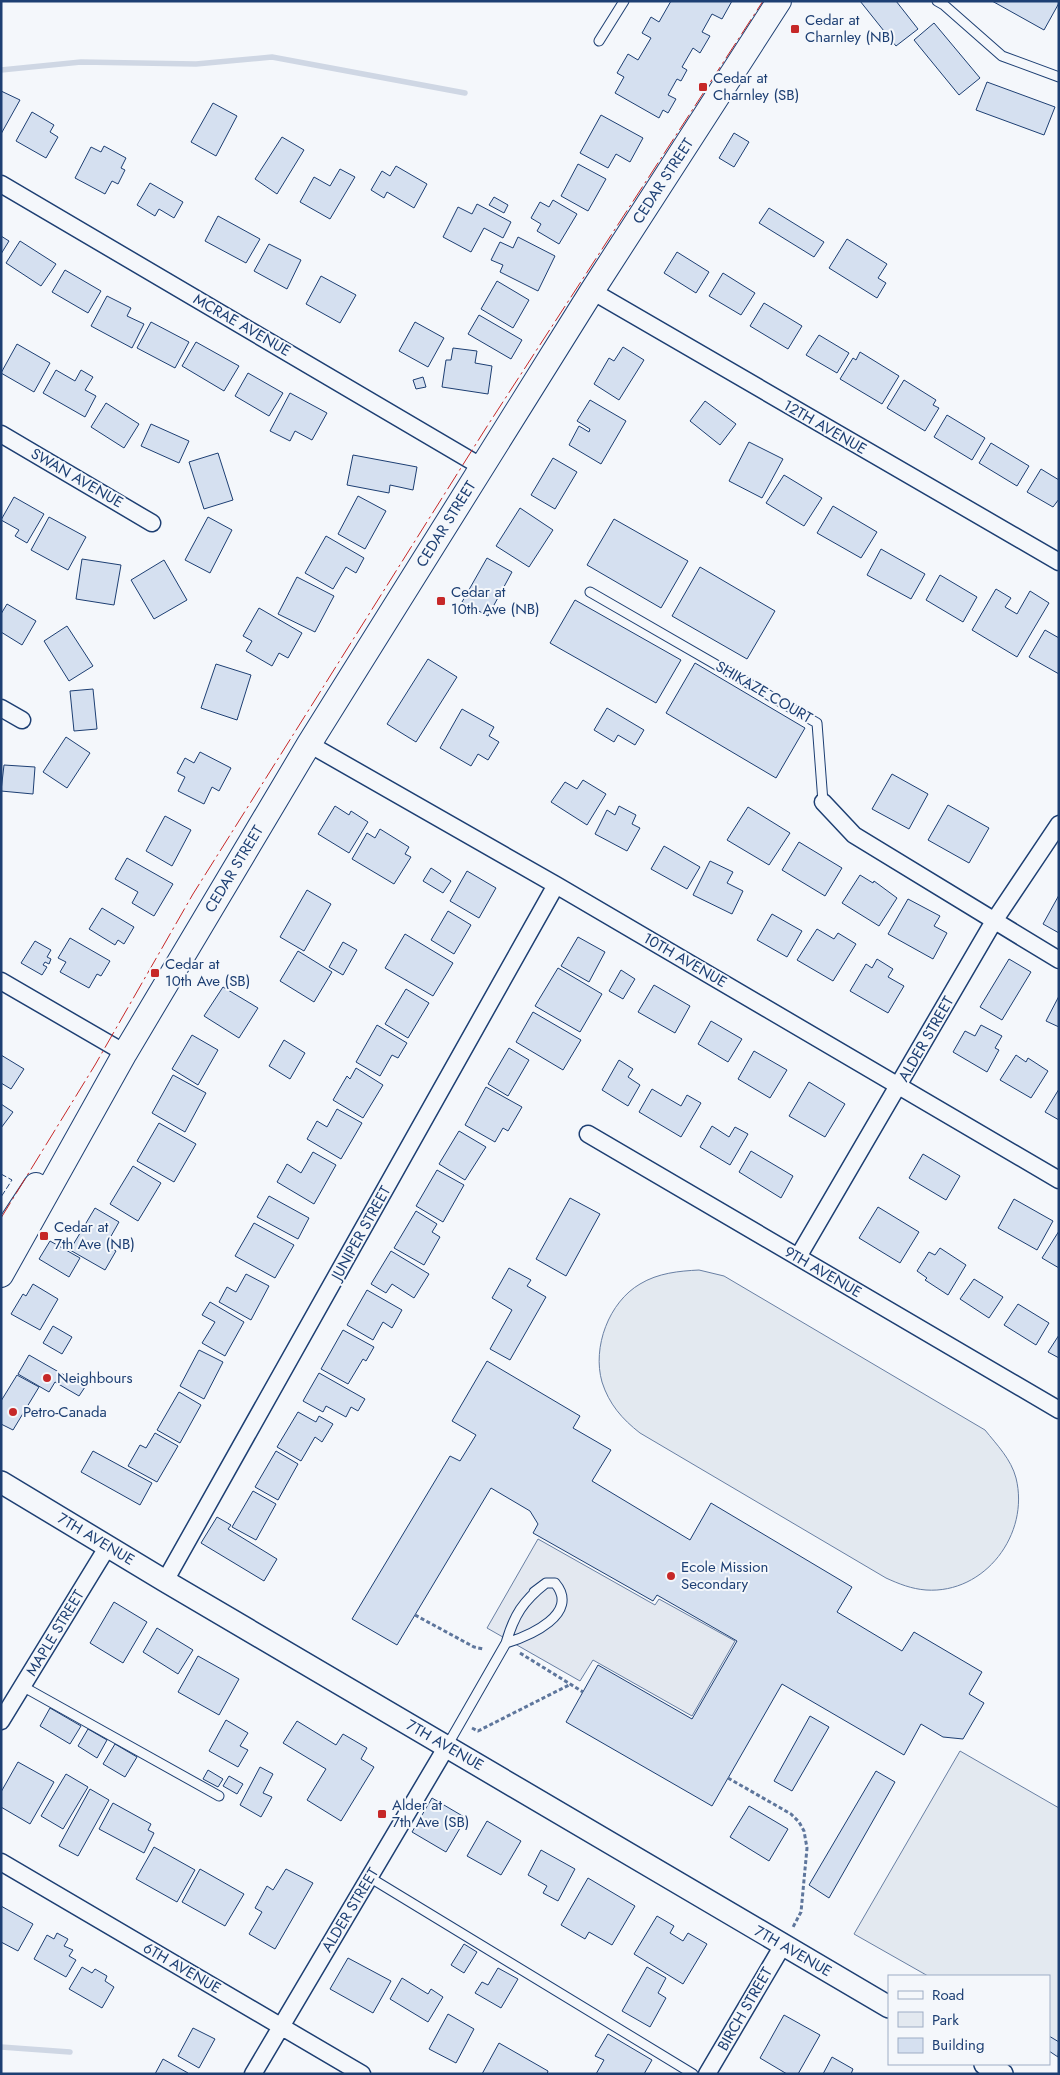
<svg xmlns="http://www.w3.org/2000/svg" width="1060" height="2075" font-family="Jost,sans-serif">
  <rect width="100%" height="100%" fill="#f4f7fb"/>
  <path fill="#e3e9f0" stroke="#687fa3" d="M699,1270L724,1276L985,1430C997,1445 1011,1459 1016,1478C1030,1534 985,1594 926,1590C912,1589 899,1584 886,1578L640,1433C622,1419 609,1404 602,1382C592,1347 609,1302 640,1284C658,1273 679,1271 699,1270Z
    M960,1751L1059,1808V2051L1049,2046V1976H928L854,1934Z"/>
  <path fill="#e3e8f0" stroke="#687fa3" d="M538,1539L655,1605L659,1599L735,1641L692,1716L593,1660L580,1681L487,1628Z"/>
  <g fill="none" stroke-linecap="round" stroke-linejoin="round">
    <path stroke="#cfd7e4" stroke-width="5.5" d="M1,70L81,62L196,64L272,57L465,93
      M1,2047L70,2052"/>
  </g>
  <path fill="#d5e0f0" stroke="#1d3f73" d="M671,1H732L722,19L712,14L702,32L710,36L700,53L693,48L682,67L687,70L681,81L677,79L668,95L676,99L668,113L663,110L659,118L615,93L624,77L617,73L628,54L638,60L651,38L642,33L651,17L659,22Z
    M860,1H896L918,29L896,46Z
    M992,1H1059V3L1044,30Z
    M934,23L980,78L959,95L914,40Z
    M987,82L1055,107L1044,135L976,110Z
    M1,91L20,100L1,134Z
    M213,103L237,116L216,156L191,142Z
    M32,112L54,125L50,132L58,137L46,158L16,141Z
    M601,115L643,138L630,162L616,154L608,168L580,153Z
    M734,133L749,142L734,167L719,158Z
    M282,137L304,150L277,194L255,179Z
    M104,146L126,158L121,168L125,170L118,184L112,181L105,194L75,178L91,147L101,152Z
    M578,164L606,179L588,211L561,196Z
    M396,166L427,184L414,208L387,192L384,198L371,190L382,171L390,176Z
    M340,169L355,177L330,219L300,202L314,177L330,186Z
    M150,183L183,202L174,218L159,209L155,216L137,205Z
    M494,197L508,205L504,213L489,205Z
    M553,200L577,214L559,244L537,231L541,224L531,218L540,202L549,207Z
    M477,204L511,222L503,238L484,228L471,252L443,237L458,207L472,214Z
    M769,208L824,242L814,257L759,223Z
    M218,216L260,239L246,263L205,241Z
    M1,236L9,241L1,254Z
    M518,237L555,256L538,291L500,272L503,265L491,260L500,242L513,248Z
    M847,239L887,264L878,278L886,283L877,298L829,268Z
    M20,241L56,264L41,286L6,263Z
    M269,244L301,260L287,289L254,271Z
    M677,252L709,272L696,293L664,273Z
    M65,270L101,291L88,313L52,292Z
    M723,273L755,293L741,315L709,296Z
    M321,276L356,295L340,323L306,304Z
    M497,281L529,300L513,328L481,309Z
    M107,296L131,308L127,316L144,324L132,348L91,326Z
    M764,303L802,326L788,349L750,326Z
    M479,315L522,340L511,359L468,334Z
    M151,322L189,342L175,368L137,348Z
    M415,322L444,338L428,367L399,351Z
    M819,335L849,353L837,373L806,355Z
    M196,342L239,366L224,391L182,366Z
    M17,344L50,363L34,392L1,373Z
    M623,347L644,360L619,400L594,384L609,358L614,361Z
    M453,348L477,351L475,363L492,366L488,394L442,387L446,360H451Z
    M860,352L899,376L882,404L840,379L853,358L856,360Z
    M56,370L75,381L81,370L93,377L85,390L96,396L85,417L43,393Z
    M248,373L283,393L269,416L235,396Z
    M423,377L426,387L416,389L413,380Z
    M904,380L936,400L933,405L939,408L925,431L887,408Z
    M290,393L327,413L312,440L295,431L290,441L270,431Z
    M590,400L626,421L601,464L569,445L579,426L589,432L590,429L577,421Z
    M705,401L736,424L720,445L690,421Z
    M106,403L139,424L124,448L91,427Z
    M947,415L985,438L972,460L934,437Z
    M151,424L189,441L179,463L141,446Z
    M749,442L783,459L762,498L729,481Z
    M991,443L1029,466L1017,486L979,463Z
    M218,453L233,500L204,509L189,462Z
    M353,455L417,467L413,490L390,485L389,493L347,485Z
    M553,458L577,472L555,509L531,495Z
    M1041,469L1059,480V499L1053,507L1027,492Z
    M784,475L822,498L804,526L766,503Z
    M358,496L386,511L365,549L338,534Z
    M14,497L44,514L27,543L15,536L19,530L1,520Z
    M833,506L877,532L861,558L817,533Z
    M520,508L553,530L529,567L496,546Z
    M49,517L86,537L68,570L31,550Z
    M208,517L232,530L210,573L185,560Z
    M614,519L688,561L661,608L587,565Z
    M326,536L364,558L356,573L346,567L333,589L305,573Z
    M881,549L925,574L911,599L867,575Z
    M487,558L512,572L488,616L462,602Z
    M82,559L121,565L114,605L76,599Z
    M164,560L187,600L154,619L131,580Z
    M700,567L775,611L747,659L672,616Z
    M940,575L977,597L963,622L926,600Z
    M297,577L334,596L315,632L278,614Z
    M996,589L1011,598L1005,607L1017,614L1030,591L1049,603L1017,657L972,630Z
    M575,600L681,660L656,703L550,643Z
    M7,604L36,621L22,645L1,632V614Z
    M259,608L302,633L288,658L279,653L272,666L246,651L252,641L243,636Z
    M67,626L93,666L69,681L44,641Z
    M1045,630L1059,638V674L1029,657Z
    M428,659L457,677L416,742L387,724Z
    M695,663L805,728L776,778L666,713Z
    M216,664L251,675L237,720L201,708Z
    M93,689L97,729L74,731L70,691Z
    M607,708L644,730L635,745L618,735L614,742L594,730Z
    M462,709L494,727L489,736L499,742L488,760L478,754L471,766L440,748Z
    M66,737L90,753L67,788L43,772Z
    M200,752L231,768L219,791L212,787L204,804L178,791L185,777L177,773L185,758L194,763Z
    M4,765L35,767L33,794L1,791Z
    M892,774L928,794L909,829L872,809Z
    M583,780L606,794L587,825L551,802L565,782L577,789Z
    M948,805L989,828L969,863L928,840Z
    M335,806L349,815L351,811L368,822L349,853L318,834Z
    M619,806L636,815L632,824L640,828L627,851L595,834L607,810L615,815Z
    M748,807L790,833L769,865L727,840Z
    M165,816L191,830L172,866L146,851Z
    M380,829L409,847L405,854L411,857L394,884L352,859L367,833L375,838Z
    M799,842L842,868L825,896L782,870Z
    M664,846L700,867L687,889L651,869Z
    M127,858L173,884L154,916L132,903L138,892L115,879Z
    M710,861L733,872L727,883L743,891L732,914L693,895Z
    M431,868L451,881L443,893L423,881Z
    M467,871L496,888L479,918L450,901Z
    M860,875L873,883L874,881L897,898L879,926L842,903Z
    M307,890L331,904L304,951L280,937Z
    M1059,895V933L1043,924Z
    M908,899L940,916L934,926L947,933L933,959L888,934Z
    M102,908L134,927L124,944L118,940L115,945L89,929Z
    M448,911L471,925L454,954L431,940Z
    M772,914L802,931L787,957L757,940Z
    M817,929L834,939L838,933L856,944L833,981L797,960Z
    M405,934L453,963L433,996L385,968Z
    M578,937L605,952L589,982L561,966Z
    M70,938L110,961L101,976L97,974L89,988L60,972L66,962L58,958Z
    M35,941L51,950L47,957L51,959L49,964L45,962L43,965L47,967L42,975L21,963Z
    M343,942L357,950L343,975L329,967Z
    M298,951L332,972L314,1002L280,981Z
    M877,959L893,969L888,977L904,986L888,1013L850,991L866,964L872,968Z
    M1009,959L1031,972L1002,1020L980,1007Z
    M558,968L602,994L580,1032L535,1006Z
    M621,970L635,979L623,999L609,991Z
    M654,985L690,1006L675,1033L638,1012Z
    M223,987L258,1008L239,1038L204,1016Z
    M406,989L429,1003L408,1038L385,1024Z
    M1059,996V1027L1046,1021Z
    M533,1012L581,1040L563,1070L516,1042Z
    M711,1021L742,1039L728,1062L698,1044Z
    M377,1025L407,1043L398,1058L392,1055L380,1076L356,1062Z
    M981,1025L1002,1036L995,1048L999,1050L987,1072L953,1052L965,1031L975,1036Z
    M192,1035L218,1050L198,1085L172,1069Z
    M284,1040L305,1053L290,1079L269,1066Z
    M509,1048L529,1060L508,1096L488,1084Z
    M754,1051L787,1070L770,1098L738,1079Z
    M1,1055L24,1069L11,1089L1,1083Z
    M1016,1055L1026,1062L1028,1058L1048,1071L1031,1098L1000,1080Z
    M619,1060L633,1069L628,1077L640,1085L628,1106L602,1090Z
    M356,1068L383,1085L363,1118L333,1100L347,1076L350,1079Z
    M173,1075L206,1093L185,1132L152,1113Z
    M809,1082L845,1104L825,1137L789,1116Z
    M486,1087L522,1107L508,1131L503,1128L495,1142L465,1125Z
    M652,1089L681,1106L687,1095L701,1103L681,1137L639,1112Z
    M1059,1089V1120L1045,1112Z
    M1,1104L13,1112L1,1128Z
    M337,1109L362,1123L341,1159L307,1139L317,1121L327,1127Z
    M159,1123L196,1144L174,1182L137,1161Z
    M712,1126L729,1137L735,1127L748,1134L730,1165L700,1147Z
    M459,1131L486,1147L465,1180L439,1164Z
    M751,1151L793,1176L781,1198L739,1172Z
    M313,1152L336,1165L314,1204L277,1182L287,1164L301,1173Z
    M923,1154L960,1176L946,1200L909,1178Z
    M133,1166L161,1183L138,1221L110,1204Z
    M437,1170L464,1185L443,1222L416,1206Z
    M269,1196L309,1218L298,1239L257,1217Z
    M570,1198L600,1214L566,1276L536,1259Z
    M1014,1199L1053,1221L1037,1250L998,1228Z
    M878,1207L919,1232L900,1263L859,1238Z
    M95,1208L119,1222L106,1245L116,1251L105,1270L70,1250Z
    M416,1211L437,1224L432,1232L440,1237L424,1265L394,1248Z
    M254,1223L294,1245L275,1278L235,1256Z
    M1059,1231V1268L1042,1258Z
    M50,1241L80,1258L69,1277L39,1259Z
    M940,1248L966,1265L948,1295L925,1280L927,1278L917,1271L929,1252L935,1255Z
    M391,1251L429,1274L414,1298L392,1284L386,1293L371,1284Z
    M509,1268L531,1280L527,1286L546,1297L510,1360L490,1349L512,1310L492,1298Z
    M246,1274L269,1286L251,1320L219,1302L227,1287L236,1292Z
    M974,1279L1003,1297L989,1318L960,1299Z
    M33,1284L58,1299L40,1330L11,1314L23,1294L26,1296Z
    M367,1290L402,1310L392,1328L383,1322L373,1340L347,1325Z
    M210,1302L244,1322L225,1356L202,1343L215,1322L202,1315Z
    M1018,1304L1049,1323L1036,1345L1004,1325Z
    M53,1326L72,1337L62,1354L43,1343Z
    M343,1330L374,1347L366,1361L363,1359L348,1384L321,1369Z
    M1059,1335V1358L1048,1352Z
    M199,1350L223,1362L204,1399L180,1386Z
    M29,1355L85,1387L79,1396L55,1382L49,1392L18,1374Z
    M487,1361L580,1416L573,1428L611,1450L592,1481L690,1540L711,1503L852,1587L837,1612L902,1651L914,1632L982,1672L969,1694L984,1703L963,1739L943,1737L921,1724L904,1755L782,1684L712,1806L566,1722L598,1665L692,1719L737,1641L657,1595L653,1601L533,1533L538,1524L530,1511L491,1488L397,1645L352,1619L450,1456L460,1461L476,1435L452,1421Z
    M319,1373L365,1399L358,1411L351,1407L346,1417L326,1406L323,1412L303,1401Z
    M17,1375L39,1387L13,1430L1,1424V1401Z
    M179,1392L201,1405L180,1443L157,1430Z
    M298,1412L316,1422L319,1416L333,1424L322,1442L315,1437L301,1461L277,1447Z
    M155,1433L178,1446L157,1482L128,1466L140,1445L146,1448Z
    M93,1451L152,1483L140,1505L81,1472Z
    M276,1451L298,1464L278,1500L255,1487Z
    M253,1491L276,1504L256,1540L232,1527Z
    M217,1517L231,1525L228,1529L277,1559L264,1581L201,1543Z
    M114,1602L147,1622L123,1663L90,1643Z
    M157,1628L193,1650L178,1674L143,1652Z
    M198,1656L239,1679L219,1715L178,1692Z
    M50,1708L81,1726L70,1744L40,1726Z
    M810,1716L829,1727L792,1791L774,1781Z
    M226,1720L248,1733L240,1746L248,1750L238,1767L209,1751Z
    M297,1721L336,1745L343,1734L367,1748L361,1759L374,1767L341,1821L307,1800L326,1769L283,1743Z
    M88,1729L107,1740L97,1758L78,1746Z
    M115,1744L137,1757L125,1777L103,1764Z
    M18,1762L54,1782L30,1824L1,1807V1792Z
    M260,1767L273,1774L263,1793L272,1797L261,1817L240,1805Z
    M208,1770L223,1779L218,1787L203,1779Z
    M876,1771L895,1782L829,1898L809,1885Z
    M66,1774L88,1787L63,1829L41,1816Z
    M229,1776L243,1784L237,1794L223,1786Z
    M90,1789L109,1800L78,1856L59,1846Z
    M432,1798L466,1818L446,1852L412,1832Z
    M113,1803L151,1824L148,1830L154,1833L144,1853L99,1829Z
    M749,1806L788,1829L769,1861L730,1837Z
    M487,1821L521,1841L501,1875L467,1856Z
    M154,1847L195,1870L177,1902L136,1879Z
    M541,1850L575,1869L558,1901L543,1893L547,1886L528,1875Z
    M200,1869L244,1894L225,1926L182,1902Z
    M286,1869L313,1883L275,1949L249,1934L262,1912L255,1908L267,1886L273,1890Z
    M588,1878L635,1906L612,1945L589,1932L585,1939L561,1925Z
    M1,1906L33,1924L18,1951L1,1942Z
    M657,1916L674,1926L670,1933L683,1941L688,1933L707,1944L683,1984L634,1954Z
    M57,1933L68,1939L64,1946L73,1950L69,1956L76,1960L66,1977L34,1959L47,1935L54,1939Z
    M464,1944L477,1952L464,1973L451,1965Z
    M348,1958L391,1981L373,2013L330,1989Z
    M82,1967L92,1973L95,1969L107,1976L105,1981L114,1987L102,2008L69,1989Z
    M647,1967L666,1978L658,1993L666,1998L650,2027L622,2011Z
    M498,1968L518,1979L501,2008L475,1993L482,1982L488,1985Z
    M402,1978L428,1994L431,1989L443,1997L428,2022L390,1999Z
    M448,2014L474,2029L456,2063L429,2049Z
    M784,2015L820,2035L798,2074H787L760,2058Z
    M193,2028L215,2039L199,2068L178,2056Z
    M608,2034L652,2060L644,2074H596L604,2060L595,2056Z
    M1049,2036L1059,2042L1058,2057L1049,2051Z
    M499,2043L548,2071L547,2074H482Z
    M832,2057L853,2069L851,2074H823Z
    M163,2059L188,2073V2074H155Z"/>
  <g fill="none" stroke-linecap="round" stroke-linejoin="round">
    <g stroke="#1d3f73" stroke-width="11">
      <path id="service" d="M937,1L944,5L1002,56L1059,77
        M599,41L624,1
        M590,592L817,723L823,802
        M534,1592L546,1583H555C581,1614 529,1636 506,1643C514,1615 523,1601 546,1583H555
        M22,1686L219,1796
        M447,1746L506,1643
        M369,1877L693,2074"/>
    </g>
    <g stroke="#1d3f73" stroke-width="19">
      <path id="minor" d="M1,184L482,467
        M592,291L1059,562
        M1,434L152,523
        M1,708L22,720
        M309,744L556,885L1059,1180
        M823,802L854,835L1059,960
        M1,981L125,1053
        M588,1134L1059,1410
        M798,1257L994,921L1059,824
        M165,1581L556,885
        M1,1721L108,1546
        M1,1862L362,2074
        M253,2074L447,1746
        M707,2074L783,1945"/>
    </g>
    <g stroke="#1d3f73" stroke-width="24">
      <path id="tertiary" d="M1,1482L165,1581L889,2007
        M985,2064L1002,2074"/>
    </g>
    <g stroke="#1d3f73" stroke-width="26">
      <path id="secondary" d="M1,1238L36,1185
        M1,1275L125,1053L309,744L592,291L779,1"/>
    </g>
    <path stroke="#5e769c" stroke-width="3" stroke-dasharray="4 2.5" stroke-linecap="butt" d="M415,1615L474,1647L483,1649
      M520,1653L583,1692
      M472,1728L478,1731L569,1685
      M728,1778L791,1814L799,1822L804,1831L807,1848L801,1912L792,1929"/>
    <use href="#service" stroke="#f4f7fb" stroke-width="9"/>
    <use href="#minor" stroke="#f4f7fb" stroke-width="16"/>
    <use href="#tertiary" stroke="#f4f7fb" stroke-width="21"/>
    <use href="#secondary" stroke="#f4f7fb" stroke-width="24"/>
    <path stroke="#1d3f73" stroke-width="1" stroke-dasharray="6 2.5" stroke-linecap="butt" d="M1,1174L12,1180L1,1197"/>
    <path stroke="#c62828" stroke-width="1" stroke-dasharray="18 4 2.5 4" stroke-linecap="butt" d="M1,1218L95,1065L193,894L486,428L763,1"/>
  </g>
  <g fill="#c62828" stroke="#f4f7fb" stroke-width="2">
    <rect x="790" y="24" width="10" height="10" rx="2.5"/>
    <rect x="698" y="82" width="10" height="10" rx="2.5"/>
    <rect x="436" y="596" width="10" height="10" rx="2.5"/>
    <rect x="150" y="968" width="10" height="10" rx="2.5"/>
    <rect x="39" y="1231" width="10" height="10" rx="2.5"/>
    <circle cx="47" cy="1378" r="5"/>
    <circle cx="13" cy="1412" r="5"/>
    <circle cx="671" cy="1576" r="5"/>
    <rect x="377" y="1809" width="10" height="10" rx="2.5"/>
  </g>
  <g text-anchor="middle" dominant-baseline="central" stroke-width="4" stroke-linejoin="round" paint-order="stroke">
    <g font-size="15" fill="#1d3f73" stroke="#f4f7fb" text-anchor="start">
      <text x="805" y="20">Cedar at<tspan x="805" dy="17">Charnley (NB)</tspan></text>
      <text x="713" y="78">Cedar at<tspan x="713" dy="17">Charnley (SB)</tspan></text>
      <text x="451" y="592">Cedar at<tspan x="451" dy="17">10th Ave (NB)</tspan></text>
      <text x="165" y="964">Cedar at<tspan x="165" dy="17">10th Ave (SB)</tspan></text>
      <text x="54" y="1227">Cedar at<tspan x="54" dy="17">7th Ave (NB)</tspan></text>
      <text x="57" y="1378">Neighbours</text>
      <text x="23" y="1412">Petro-Canada</text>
      <text x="681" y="1567">Ecole Mission<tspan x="681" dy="17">Secondary</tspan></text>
      <text x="392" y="1805">Alder at<tspan x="392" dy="17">7th Ave (SB)</tspan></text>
    </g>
    <g font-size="15" fill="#1d3f73" stroke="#f4f7fb">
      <text transform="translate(663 181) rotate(-57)">CEDAR STREET</text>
      <text transform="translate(242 325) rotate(30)">MCRAE AVENUE</text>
      <text transform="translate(825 427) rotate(30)">12TH AVENUE</text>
      <text transform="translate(77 478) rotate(30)">SWAN AVENUE</text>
      <text transform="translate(446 524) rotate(-58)">CEDAR STREET</text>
      <text transform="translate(764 692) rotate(30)">SHIKAZE COURT</text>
      <text transform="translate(234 869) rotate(-59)">CEDAR STREET</text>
      <text transform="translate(685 960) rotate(30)">10TH AVENUE</text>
      <text transform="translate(926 1039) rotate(-60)">ALDER STREET</text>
      <text transform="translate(361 1233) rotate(-61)">JUNIPER STREET</text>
      <text transform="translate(823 1272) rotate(30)">9TH AVENUE</text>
      <text transform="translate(96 1539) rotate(31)">7TH AVENUE</text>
      <text transform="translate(55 1633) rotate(-59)">MAPLE STREET</text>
      <text transform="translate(445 1745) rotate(30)">7TH AVENUE</text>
      <text transform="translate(350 1910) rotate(-59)">ALDER STREET</text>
      <text transform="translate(793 1951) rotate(30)">7TH AVENUE</text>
      <text transform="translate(182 1968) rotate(30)">6TH AVENUE</text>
      <text transform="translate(745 2009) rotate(-60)">BIRCH STREET</text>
    </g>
  </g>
  <rect width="1060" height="2075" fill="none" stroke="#1d3f73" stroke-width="5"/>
  <rect x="888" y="1975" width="162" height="90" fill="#f4f7fb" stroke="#9eadc5"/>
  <rect x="898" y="1991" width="25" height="8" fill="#f4f7fb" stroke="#9eadc5"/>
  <text x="932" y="2000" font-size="15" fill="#1d3f73">Road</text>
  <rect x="898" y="2012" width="25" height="15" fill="#e3e9f0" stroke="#9eadc5"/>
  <text x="932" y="2025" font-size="15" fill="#1d3f73">Park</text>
  <rect x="898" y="2038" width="25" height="15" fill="#d5e0f0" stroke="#9eadc5"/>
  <text x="932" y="2050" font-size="15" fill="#1d3f73">Building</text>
</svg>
